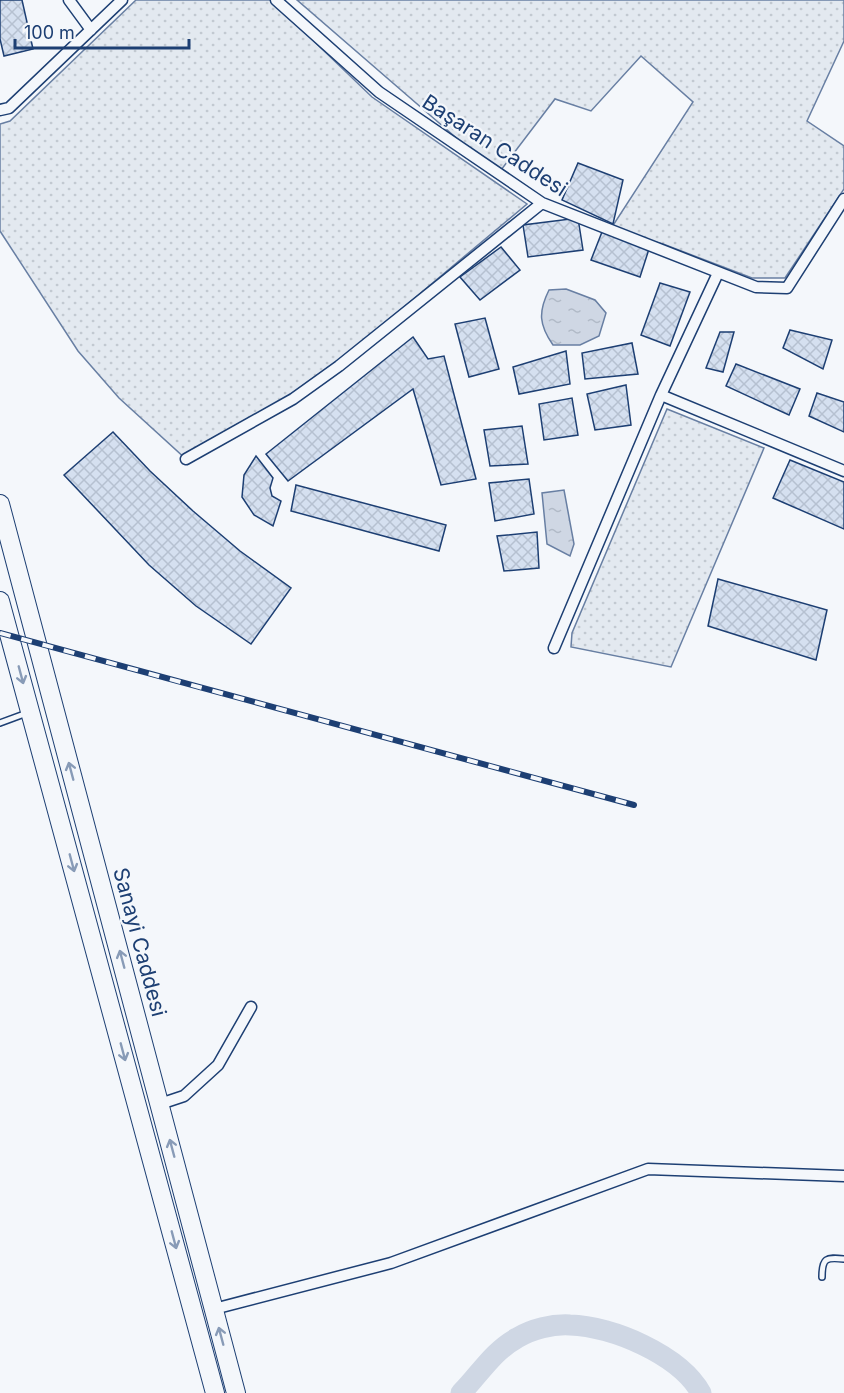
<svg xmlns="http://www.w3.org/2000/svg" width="844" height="1393" font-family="Inter,sans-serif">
  <defs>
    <pattern id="grass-dots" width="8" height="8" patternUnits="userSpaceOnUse" patternTransform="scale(1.5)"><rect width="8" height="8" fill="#e3e9f0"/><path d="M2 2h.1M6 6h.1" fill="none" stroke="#c2c9d1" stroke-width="1.8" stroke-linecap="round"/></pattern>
    <pattern id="water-ripples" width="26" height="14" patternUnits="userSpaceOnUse" patternTransform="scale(1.5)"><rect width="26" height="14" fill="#cfd7e4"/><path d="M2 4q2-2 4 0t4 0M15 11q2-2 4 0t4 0" fill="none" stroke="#b1bac7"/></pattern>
    <pattern id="building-cross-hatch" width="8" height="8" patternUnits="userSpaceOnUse" patternTransform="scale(1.5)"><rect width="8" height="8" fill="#d5e0f0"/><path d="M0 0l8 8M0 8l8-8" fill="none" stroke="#b6c1d1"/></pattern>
  </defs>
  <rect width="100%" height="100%" fill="#f4f7fb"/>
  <path fill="url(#grass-dots)" stroke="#687fa3" stroke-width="1.5" d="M136,0H271L372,97L527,204L300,394L186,459L119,398L78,351L0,231V124L10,121Z
    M297,0H844V41L807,121L844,146V189L785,278H752L663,244L610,230L693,102L641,56L591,111L555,99L498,174Z
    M667,409L764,448L671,667L571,647L572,633Z"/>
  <path fill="url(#water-ripples)" stroke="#687fa3" stroke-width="1.5" d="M566,289L595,300L606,313L599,336L580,345H553C539,325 538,312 549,290Z
    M564,490L574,544L570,556L547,544L542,493Z"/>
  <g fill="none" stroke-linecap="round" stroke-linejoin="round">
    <path stroke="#cfd7e4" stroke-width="21" d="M461,1393C480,1374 492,1352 517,1338C532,1329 552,1324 570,1325C612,1326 680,1355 701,1393"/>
  </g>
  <path fill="url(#building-cross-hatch)" stroke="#1d3f73" stroke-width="1.5" d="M0,0H22L33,49L4,56L0,39Z
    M578,163L623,180L613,224L562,200Z
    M578,218L583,250L528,257L523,225Z
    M602,232L649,249L640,277L591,260Z
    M501,247L520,270L480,300L460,277Z
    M660,283L690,292L670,346L641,335Z
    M485,318L499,369L469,377L455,324Z
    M790,330L832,340L823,369L783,348Z
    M720,332H734L723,372L706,368Z
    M413,337L428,359L444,356L476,479L441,485L413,389L288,481L266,454Z
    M632,343L638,374L585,379L582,353Z
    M566,351L570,384L519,394L513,367Z
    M736,364L800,389L789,415L726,386Z
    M626,385L631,425L595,430L587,394Z
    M817,393L844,402V432L809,416Z
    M572,398L578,435L544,440L539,404Z
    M522,426L528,464L490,466L484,430Z
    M113,432L150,471L193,511L240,551L291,588L251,644L196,606L149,565L64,475Z
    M256,456L273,478L270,488L272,496L281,501L273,526L254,515L242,497L244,475Z
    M790,460L844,482V529L773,498Z
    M529,479L534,514L495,521L489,483Z
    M296,485L446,525L439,551L291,511Z
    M537,532L539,568L504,571L497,536Z
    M718,579L827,610L816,660L708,626Z"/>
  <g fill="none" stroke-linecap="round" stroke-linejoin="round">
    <g stroke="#1d3f73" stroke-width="8">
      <path id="service" d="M0,723L27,713
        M822,1277C822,1258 826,1257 844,1259"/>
    </g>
    <g stroke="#1d3f73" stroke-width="13">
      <path id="minor" d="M69,0L91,30
        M276,0L379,92L542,203L756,287L787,288L844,199
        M0,110L9,108L122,0
        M661,395L844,471
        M186,459L293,399L339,366L542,203
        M554,648L661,395L718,273
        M160,1104L184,1096L218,1065L251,1007
        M214,1309L391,1263L648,1169L844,1176"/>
    </g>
    <g stroke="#1d3f73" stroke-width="20">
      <path id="trunk" d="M0,504L236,1393
        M0,601L215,1393"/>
    </g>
    <use href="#service" stroke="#f4f7fb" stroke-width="5"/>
    <use href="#minor" stroke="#f4f7fb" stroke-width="10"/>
    <use href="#trunk" stroke="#f4f7fb" stroke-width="18"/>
    <g stroke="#1d3f73" stroke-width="6">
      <path id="rail" d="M0,633L634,805"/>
    </g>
    <use href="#rail" stroke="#f4f7fb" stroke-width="4" stroke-dasharray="11" stroke-linecap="butt"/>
  </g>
  <defs><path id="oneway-shaft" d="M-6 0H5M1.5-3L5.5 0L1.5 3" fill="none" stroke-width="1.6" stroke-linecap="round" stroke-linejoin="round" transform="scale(1.5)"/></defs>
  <g stroke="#889bb7">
    <use href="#oneway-shaft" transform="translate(21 675) rotate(75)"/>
    <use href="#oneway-shaft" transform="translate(71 771) rotate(-105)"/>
    <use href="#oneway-shaft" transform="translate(72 863) rotate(75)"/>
    <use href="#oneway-shaft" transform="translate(122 959) rotate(-105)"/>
    <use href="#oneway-shaft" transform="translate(123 1052) rotate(75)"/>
    <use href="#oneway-shaft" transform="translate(172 1148) rotate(-105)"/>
    <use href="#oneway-shaft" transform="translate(174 1240) rotate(75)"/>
    <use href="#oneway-shaft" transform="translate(221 1336) rotate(-105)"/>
  </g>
  <g text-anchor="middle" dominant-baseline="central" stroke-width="4.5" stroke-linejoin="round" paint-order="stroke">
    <g font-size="21" fill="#1d3f73" stroke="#f4f7fb">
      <text transform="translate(495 145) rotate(33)">Başaran Caddesi</text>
      <text transform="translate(140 942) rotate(75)">Sanayi Caddesi</text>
    </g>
  </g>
  <path d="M15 39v9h174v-9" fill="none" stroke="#1d3f73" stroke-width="3"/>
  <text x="24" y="39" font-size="18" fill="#1d3f73" stroke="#f4f7fb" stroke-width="4.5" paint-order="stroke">100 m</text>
</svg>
